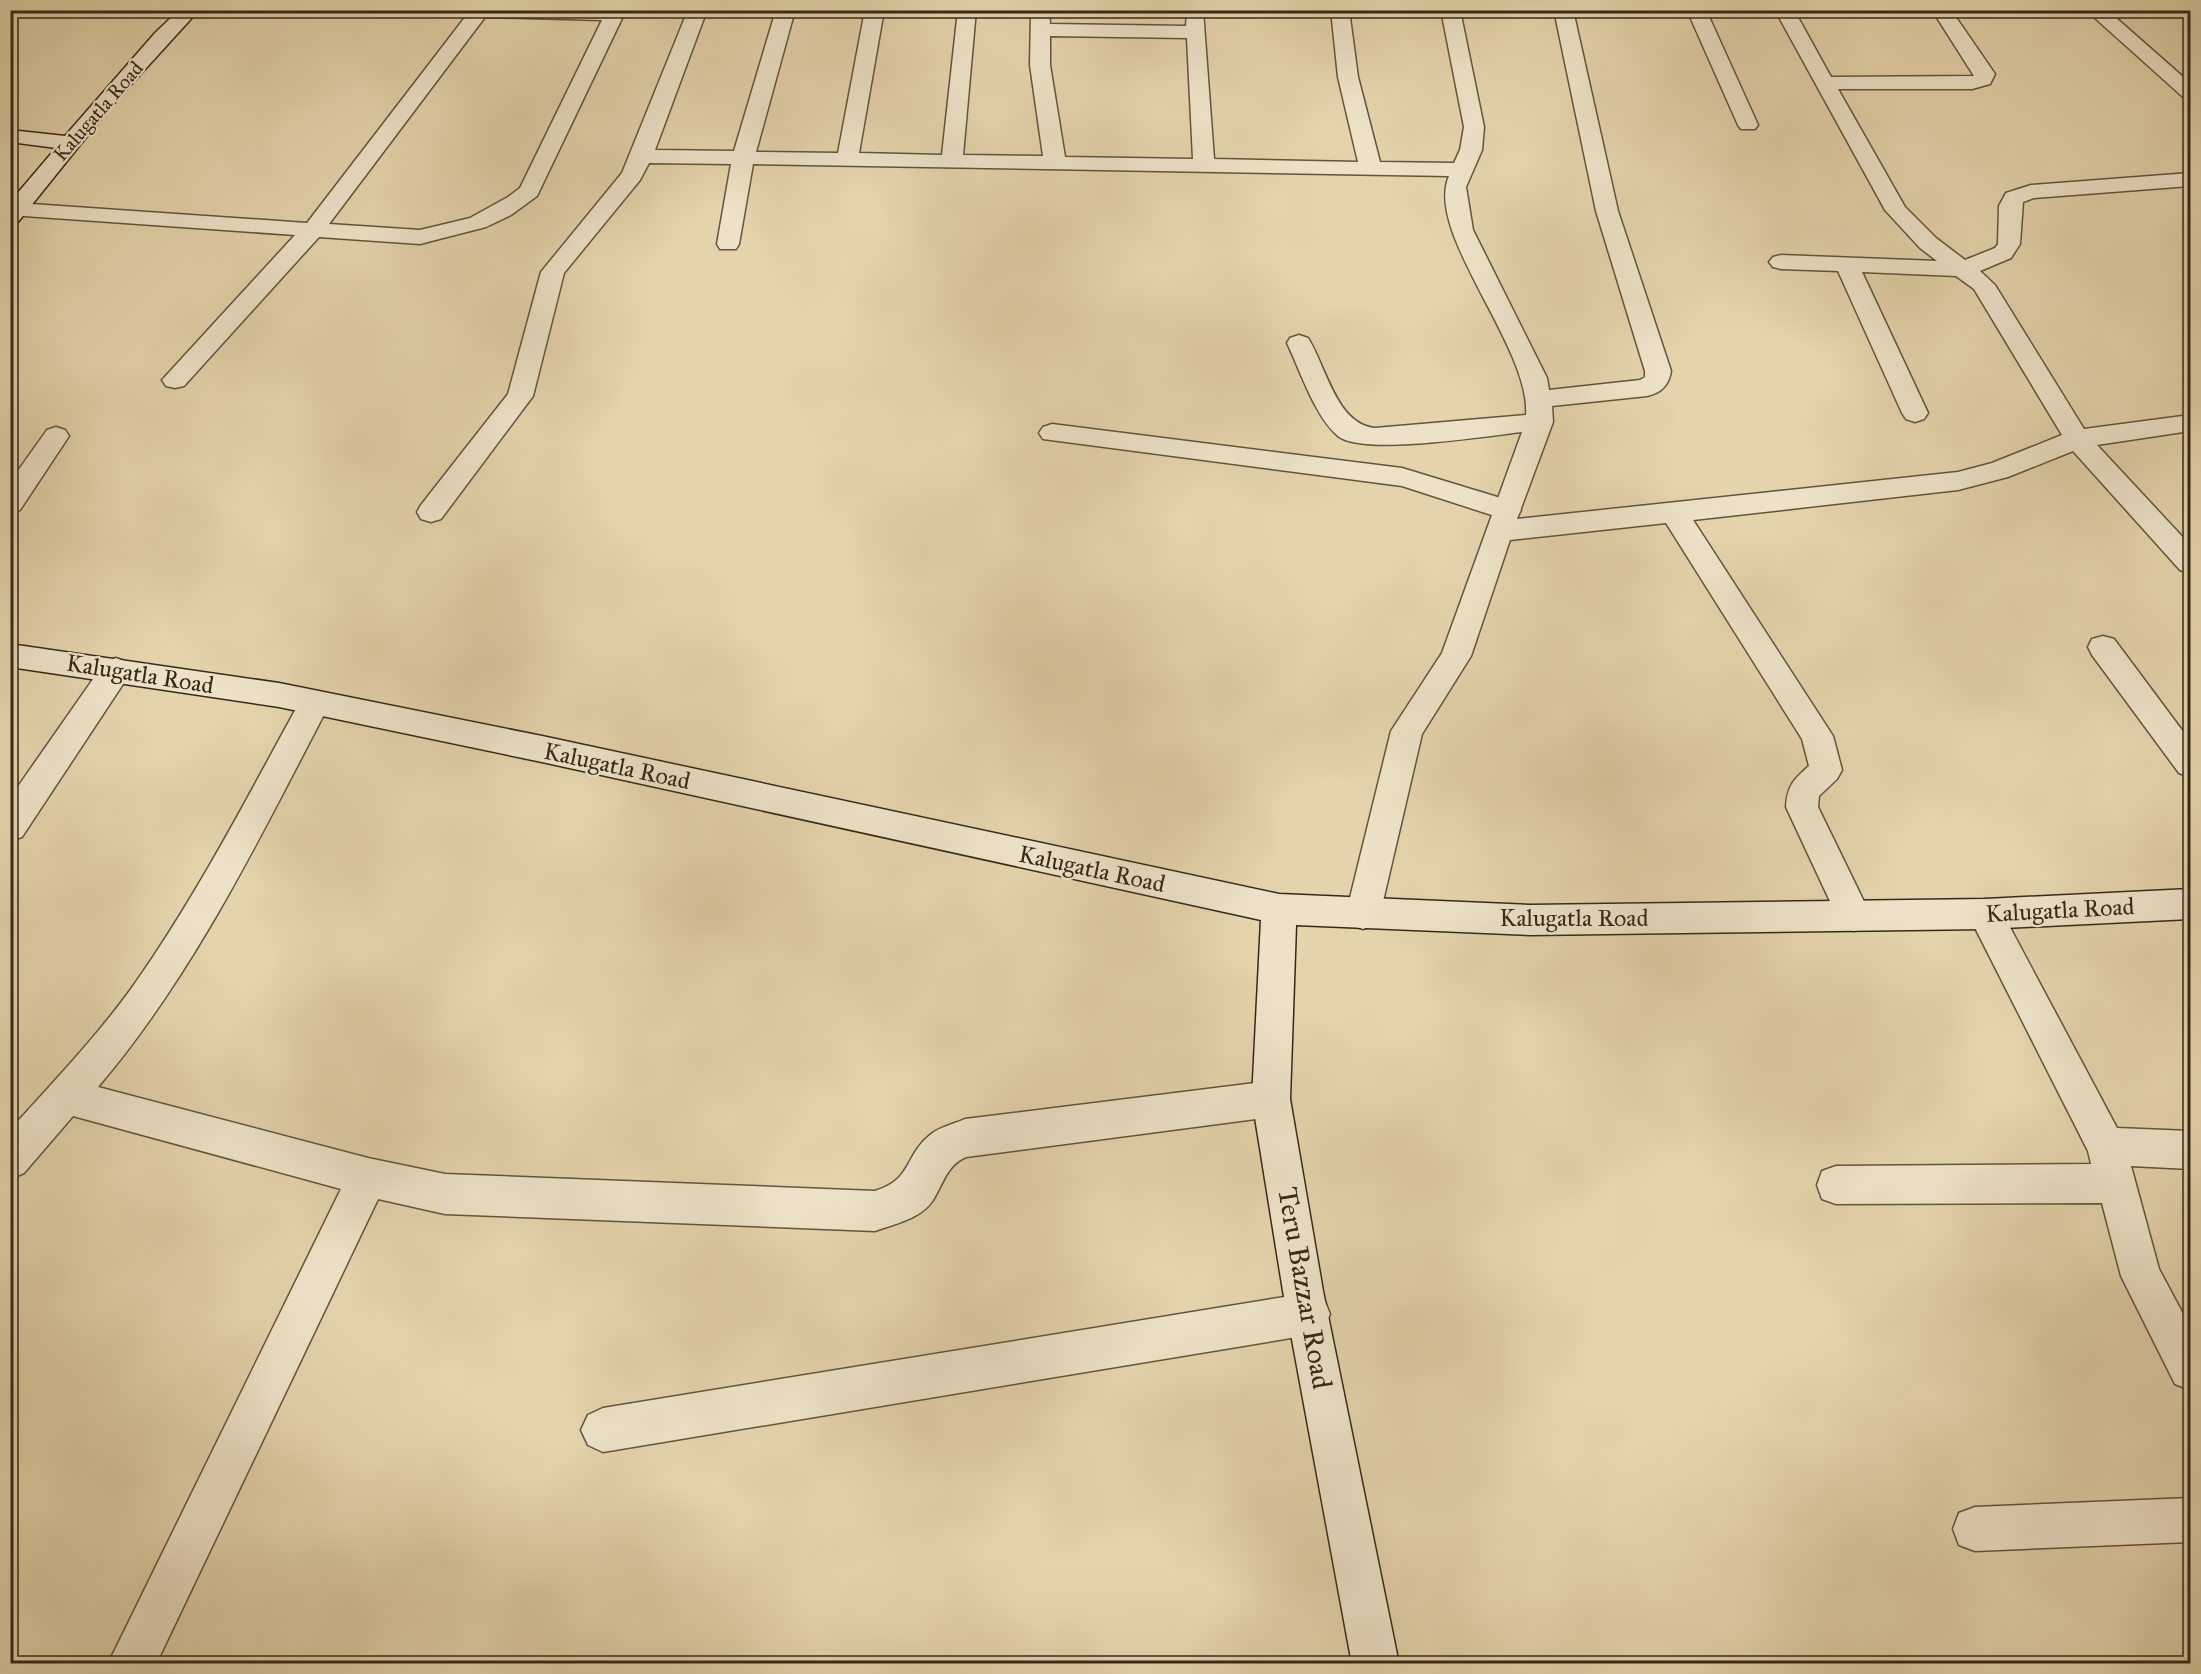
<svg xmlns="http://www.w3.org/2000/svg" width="2201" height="1674" font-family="'IM FELL Great Primer',serif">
  <rect width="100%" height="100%" fill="#e4d3ab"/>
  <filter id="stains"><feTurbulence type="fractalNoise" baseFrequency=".00333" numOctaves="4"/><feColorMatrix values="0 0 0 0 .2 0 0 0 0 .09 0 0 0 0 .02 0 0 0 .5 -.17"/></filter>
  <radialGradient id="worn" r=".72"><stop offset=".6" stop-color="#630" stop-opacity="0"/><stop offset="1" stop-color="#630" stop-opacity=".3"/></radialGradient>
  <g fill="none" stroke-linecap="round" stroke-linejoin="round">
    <g stroke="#62543f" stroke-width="3">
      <path id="lane" d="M1052,424L1402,468L1517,503L1521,510L1517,517L1507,520L1402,486L1043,439L1039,433L1043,427Z"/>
    </g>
    <g stroke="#62543f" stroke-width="3">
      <path id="street" d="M437,10H626L537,196L511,215L486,227L420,244L319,237L184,386L175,388L166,386L162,380L295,235L10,215V205L17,203L307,223L466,16H446ZM485,17L602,20L520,188L508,197L470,218L420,230L329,224Z
        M688,10H707L655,150L734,151L776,10H795L756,152L838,153L865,10H884L859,153L942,155L958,10H976L963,155L1043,156L1030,65L1031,10H1049L1050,24L1186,26L1187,10H1203L1214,159L1358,162L1338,77L1331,10H1349L1358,77L1380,162L1454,163L1460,150L1464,127L1441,10H1460L1484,127L1482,150L1466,187L1473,230L1547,378L1549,390L1640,380L1645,377V371L1596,211L1554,10H1573L1618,211L1671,371C1669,385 1661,393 1647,396L1552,406L1553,422L1517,519L1958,472L1992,463L2062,435L1974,289L1956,276L1862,272L1928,413L1924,419L1915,422L1906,419L1902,413L1838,271L1781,269L1773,267L1769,262L1773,257L1781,255L1937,261L1920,248L1885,210L1775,10H1794L1831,77L1974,76L1932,10H1951L1995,74L1990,84L1972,89H1838L1905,207L1936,238L1965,260L1995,248L1998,244L1999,206L2006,193L2031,185L2190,173V186L2034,198L2023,202L2020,244L2011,258L1980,271L1995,285L2084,429L2190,415V431L2097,445L2190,545V573L2180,570L2073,451L2008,477L1958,490L1693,520L1833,736L1842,770L1837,779L1819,796L1818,807L1871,916L1866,927L1854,931L1842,927L1786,807C1787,786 1794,779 1809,766L1802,739L1666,523L1510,540L1471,656L1422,734L1380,914L1375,925L1363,929L1351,925L1346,914L1391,731L1442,653L1522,432C1487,436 1362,456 1338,436C1315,417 1300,370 1287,343L1290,338L1299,335L1308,338C1326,366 1336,424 1375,428L1526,415C1531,347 1424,233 1449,176L753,164L739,244L736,249H720L717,244L731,164L649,163L640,180L564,273L533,396L441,519L431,522L421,519L417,512L421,505L508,394L541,272L622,173ZM1050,36L1187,38L1193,159L1065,157L1050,65Z
        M1687,10H1706L1758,125L1755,129H1741L1738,125Z
        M2086,10H2107L2190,83V99L2183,97Z
        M56,427L65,430L69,436L20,510L10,512V482L47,430Z
        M2103,636L2114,639L2190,741V777L2179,773L2092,655L2088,647L2092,639Z
        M116,658L127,662L131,670L127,678L22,837L10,841V798L105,662Z
        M315,691L326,694L330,703C261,835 195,973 98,1087L368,1158L445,1174L875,1191C913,1179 904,1156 930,1135C939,1127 954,1124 965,1119L1271,1081L1284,1086L1290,1099L1284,1112L1271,1117L966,1157C947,1165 943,1184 933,1200C921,1219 894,1224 875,1231L445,1214L378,1199L156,1664H108L341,1189L73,1116L24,1173L10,1179V1130C51,1084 94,1040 131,989C197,896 249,794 304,694Z
        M1985,899L1997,903L2117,1128L2190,1131V1169L2131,1166L2159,1269L2190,1327V1390L2175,1384L2121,1276L2102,1203L1836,1204L1822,1199L1817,1185L1822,1171L1836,1166L2091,1164L2088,1151L1968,914L1973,903Z
        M1309,1293L1324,1299L1330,1314L1324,1329L1309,1335L603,1452L588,1445L581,1430L588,1415L603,1408Z
        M2190,1498V1542L1975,1551L1959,1545L1953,1529L1959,1513L1975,1507Z"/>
    </g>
    <g stroke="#36291b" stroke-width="3">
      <path id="secondary" d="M179,10H199L108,110L18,222L10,224V202L56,148L10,142V130L65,136L155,33Z
        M10,644L279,683L542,736L1279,894L1530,905L1985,899L2190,889V919L1985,929L1530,935L1296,925L1290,1099L1323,1291L1399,1664H1352L1283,1291L1252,1099L1261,920L542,762L279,707L10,667Z"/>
    </g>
    <use href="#lane" fill="#ede2c8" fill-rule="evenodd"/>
    <use href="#street" fill="#ede2c8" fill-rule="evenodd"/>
    <use href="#secondary" fill="#ede2c8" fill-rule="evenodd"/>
  </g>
  <g text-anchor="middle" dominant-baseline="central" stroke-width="4.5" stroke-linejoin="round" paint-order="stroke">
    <g font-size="20" fill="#36291b" stroke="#ede2c8">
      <text transform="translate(98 111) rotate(-49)">Kalugatla Road</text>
    </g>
    <g font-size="24" fill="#36291b" stroke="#ede2c8">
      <text transform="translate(140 674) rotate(9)">Kalugatla Road</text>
      <text transform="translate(617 766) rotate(12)">Kalugatla Road</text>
      <text transform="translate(1092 869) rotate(12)">Kalugatla Road</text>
      <text transform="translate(2060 910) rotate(-3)">Kalugatla Road</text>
      <text x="1574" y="918">Kalugatla Road</text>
    </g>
    <g font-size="28" fill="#36291b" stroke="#ede2c8">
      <text transform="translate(1305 1288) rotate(80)">Teru Bazzar Road</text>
    </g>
  </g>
  <rect width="2201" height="1674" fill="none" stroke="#e4d3ab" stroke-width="36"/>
  <rect x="12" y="12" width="2177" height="1650" fill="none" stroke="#36291b" stroke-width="3"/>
  <rect x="18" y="18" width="2165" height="1638" fill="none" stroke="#36291b" stroke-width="1.5"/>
  <rect width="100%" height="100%" filter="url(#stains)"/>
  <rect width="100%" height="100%" fill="url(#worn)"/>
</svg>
